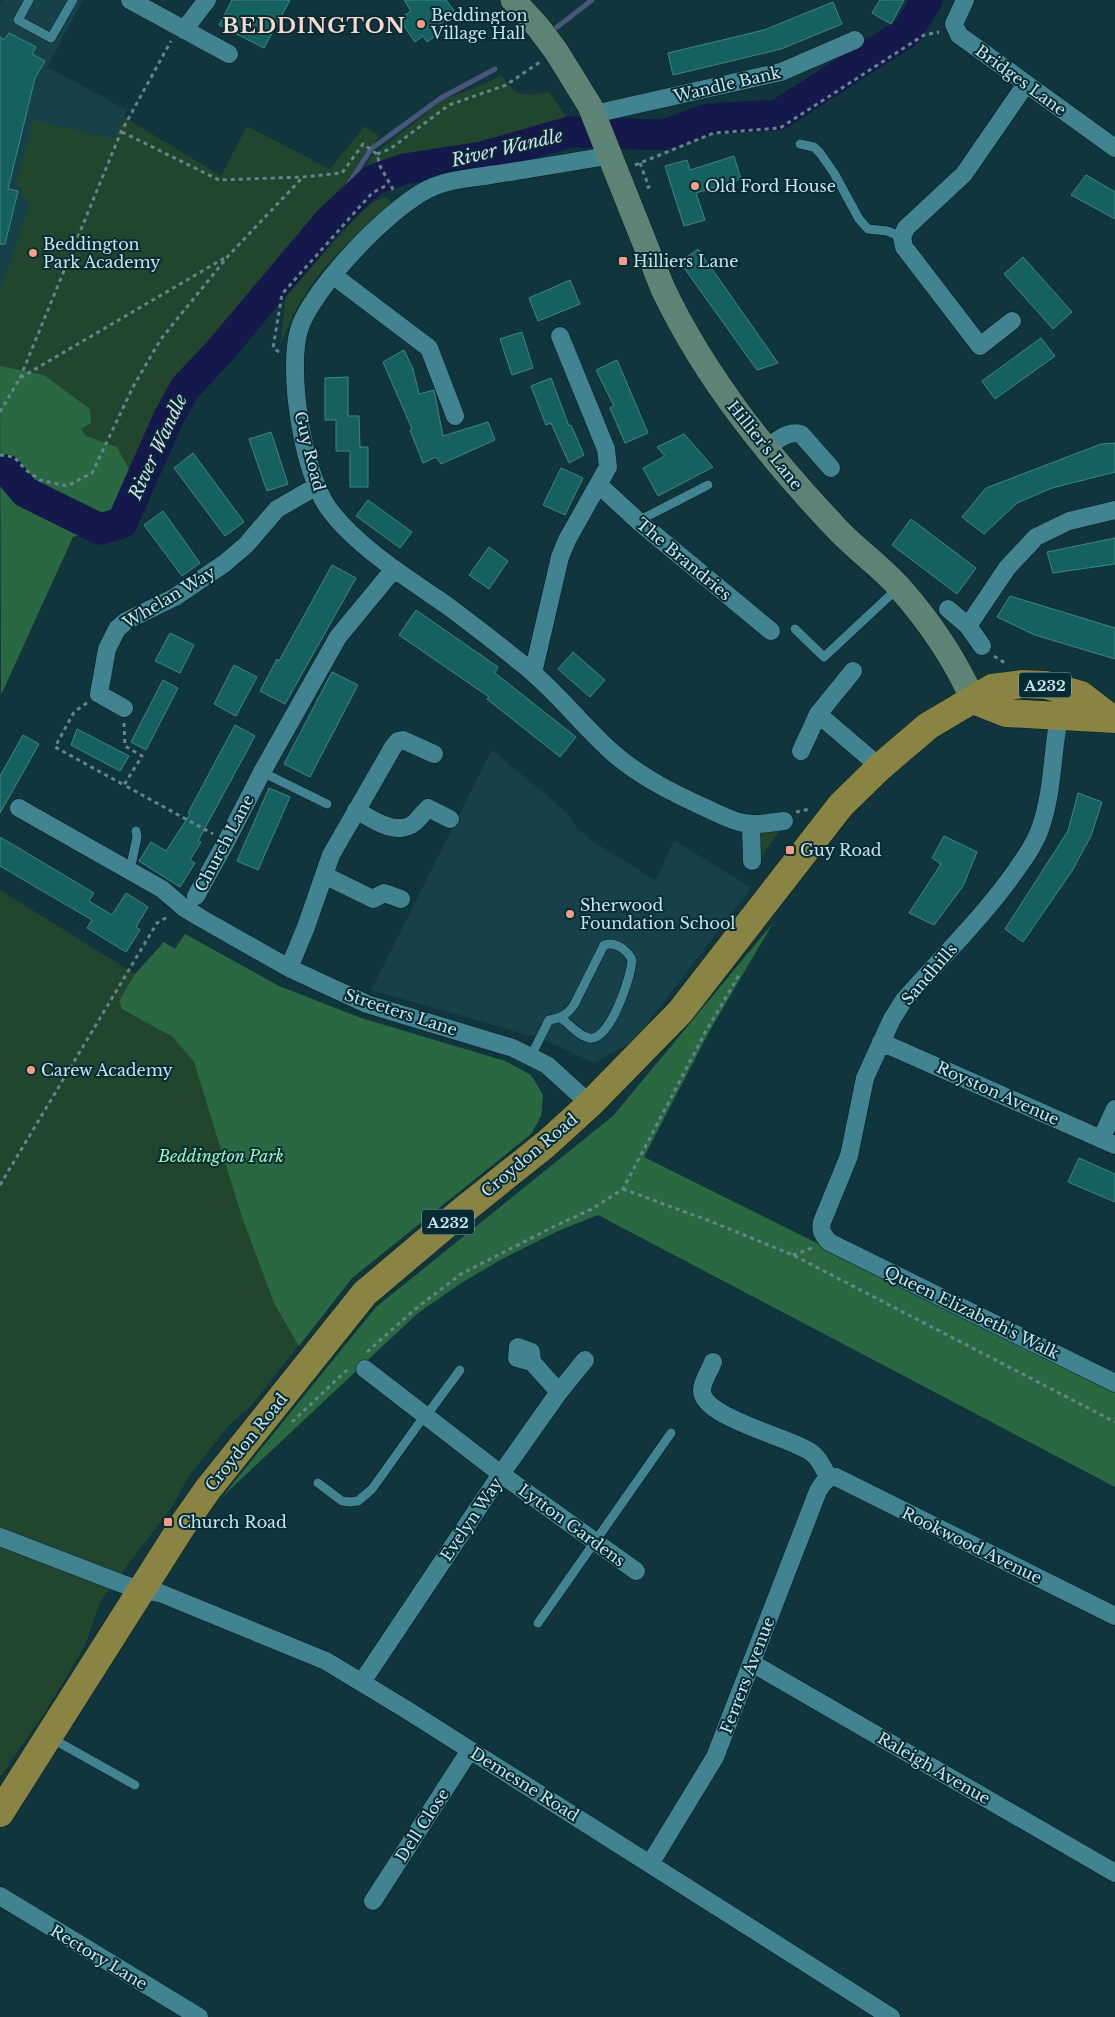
<svg xmlns="http://www.w3.org/2000/svg" width="1115" height="2017" font-family="'Libre Baskerville',serif">
  <rect width="100%" height="100%" fill="#11353c"/>
  <path fill="#174149" d="M2,0H83L47,67L127,110L15,369L0,366V4Z
    M492,750L564,810L577,828L591,840L656,881L674,840L751,888L634,1041L594,1063L542,1039L371,990Z"/>
  <path fill="#22452e" d="M501,75C517,97 522,97 549,92L571,123L461,155L380,166L353,188L372,156L443,100L495,79Z
    M124,117L221,176L247,126L330,169L365,126L379,136L345,190L330,221L218,353L185,388L168,419L138,486L117,447L86,436L15,369L0,366V290L10,264L30,203L29,199L21,196L22,189L16,187L33,120L114,139Z
    M387,197L393,205C361,230 328,259 306,293C295,309 288,327 280,345L286,296L369,203Z
    M784,824L758,862L759,830Z
    M0,890L135,974L164,942L175,949L185,934L279,986L361,1018L505,1061L531,1075L543,1095L541,1116L531,1134L352,1278L250,1407L229,1425L189,1476L171,1508L100,1602L85,1645L47,1709L0,1777Z"/>
  <path fill="#296841" d="M0,366L44,375L90,409L91,423L81,429L86,436L117,447L138,486L122,523L73,537L1,695Z
    M773,923L709,1032L644,1157L1115,1392V1487L598,1215L558,1231L502,1259L463,1282L418,1313L222,1497L376,1307L613,1116Z
    M185,934L279,986L361,1018L505,1061L531,1075L543,1095L541,1116L531,1134L352,1278L299,1346L274,1303L241,1214L194,1062L173,1037L122,1009L119,1001L135,974L164,942L175,949Z"/>
  <g fill="none" stroke-linecap="round" stroke-linejoin="round">
    <path stroke="#49567b" stroke-width="5" d="M552,31L592,0
      M330,220L345,190L371,149L441,98L495,69"/>
    <path stroke="#14184a" stroke-width="31" d="M0,470H7L25,492L100,529L122,523L168,419L185,388L218,353L330,220L373,180L404,169L482,157L570,132L663,135L708,119L778,115L907,32L927,0"/>
  </g>
  <path fill="#156160" stroke="#408684" d="M232,0H290L264,48L219,25Z
    M404,0H446L456,13L434,28L438,34L427,42L423,36L415,42L399,19L411,11Z
    M880,0H904L891,24L872,13Z
    M833,2L842,24L781,49L673,75L668,53L764,30Z
    M9,33L36,47L32,54L45,61L35,78L8,189L18,191L5,244H0V37L4,40Z
    M734,156L741,179L696,193L705,220L684,226L665,166L687,160L690,170Z
    M1086,175L1115,192V219L1071,195Z
    M698,249L778,363L757,370L680,262Z
    M1023,257L1072,312L1053,329L1004,274Z
    M570,280L580,304L538,321L529,298Z
    M522,332L533,368L512,375L500,339Z
    M1041,338L1055,356L995,399L982,381Z
    M404,350L413,369L419,394L434,390L443,436L488,422L495,440L441,464L436,457L423,463L410,430L412,429L383,362Z
    M617,360L648,433L625,443L610,408L614,406L596,370Z
    M348,377V416H359L360,447H368V487H350V451H336V420H325V378Z
    M551,378L569,426L571,425L584,455L569,463L551,423L546,425L531,386Z
    M271,432L288,484L267,491L249,439Z
    M684,434L713,467L658,496L643,468L665,456L657,447Z
    M1115,443V472L1052,488L1017,503L984,534L962,517L986,488L1101,444Z
    M193,453L244,522L225,536L174,468Z
    M561,468L583,478L565,515L543,505Z
    M368,500L412,532L400,548L356,516Z
    M163,511L200,563L182,576L144,525Z
    M911,519L976,568L957,594L892,545Z
    M1115,538V564L1053,573L1047,552Z
    M489,547L508,561L489,589L469,575Z
    M332,565L356,578L285,704L260,691L277,659L279,661Z
    M1010,596L1115,628V659L1035,635L997,617Z
    M416,610L498,667L495,673L576,737L560,757L487,699L489,697L399,635Z
    M170,633L194,645L180,673L155,661Z
    M573,652L605,680L590,697L558,669Z
    M234,665L257,677L236,716L214,704Z
    M332,672L358,685L310,777L284,764Z
    M163,680L178,688L146,750L131,742Z
    M235,725L255,736L198,841L201,842L190,860L195,863L180,887L139,861L151,842L166,851L190,814L188,813Z
    M77,729L129,756L120,771L71,745Z
    M23,735L39,744L0,813V776Z
    M269,788L290,797L258,870L237,861Z
    M1078,793L1102,802L1091,836L1072,871L1023,942L1005,929L1068,831Z
    M944,836L977,852L963,886L934,925L909,913L941,864L932,858Z
    M0,837L94,893L89,901L112,915L126,893L148,907L136,927L140,930L126,952L87,928L92,920L0,866Z
    M1079,1158L1115,1174V1202L1068,1182Z"/>
  <g fill="none" stroke-linecap="round" stroke-linejoin="round">
    <g stroke="#061b1f" stroke-width="10">
      <path id="service" d="M29,0L18,20L51,38L73,0
        M800,144L814,147L820,153L834,173L859,219L868,229L887,231L902,237
        M638,521L708,485
        M795,629L824,657L899,587
        M262,772L327,804
        M130,870L137,837L136,831
        M531,1056L549,1020C561,1018 567,1015 574,1005L604,945C616,941 627,950 632,960C631,977 610,1042 589,1038C579,1036 569,1024 561,1018
        M426,1416L460,1370
        M318,1483L342,1501L350,1502L358,1501L372,1489L425,1415
        M538,1623L671,1433
        M51,1738L135,1785"/>
    </g>
    <g stroke="#061b1f" stroke-width="19">
      <path id="minor" d="M130,0L229,54
        M965,0L954,24L959,35L1115,148
        M184,30L207,0
        M594,114L781,72L855,40
        M610,154L595,158C560,164 525,170 490,175C472,178 452,179 435,186C395,201 311,289 299,330C287,371 303,474 329,509C356,546 407,578 445,604C472,624 499,645 525,666C557,692 582,725 612,752C640,777 675,794 708,809C719,814 729,819 739,822C754,826 769,823 784,821
        M334,276L429,348L455,416
        M1012,321L980,346L904,247L902,237L906,228L964,174L1026,84
        M766,449C776,441 788,430 801,434L831,468
        M599,485L638,521L771,631
        M948,609L968,626L982,646
        M968,626L1007,568L1036,537L1069,521L1115,510
        M533,673L560,557L567,540L608,467L606,449L560,336
        M124,708L99,694L107,649L117,629L126,621L175,597L225,563L246,545L277,509L317,486
        M818,714L880,767
        M1059,717C1052,753 1053,791 1041,826C1036,842 1026,856 1017,869C984,916 942,957 904,1000L892,1019L865,1078L849,1156L822,1222C820,1231 823,1235 829,1242L1115,1383
        M801,751L818,714L853,671
        M19,808L162,889L183,907L199,917L289,968L367,1004L513,1048L547,1065L590,1104
        M356,810C372,819 396,837 414,823C419,819 423,813 428,808L450,819
        M751,824L752,861
        M324,875L373,899L384,893L401,899
        M196,896L226,842L262,772L338,637L394,569
        M289,968L306,927L331,855L393,747L398,741L403,740L434,754
        M881,1042L1115,1145
        M1101,1139L1115,1109
        M532,1362L531,1352L518,1347L517,1358L532,1362L559,1392
        M713,1362C710,1370 702,1382 702,1390C701,1418 794,1438 812,1453C820,1459 824,1470 829,1478
        M365,1369L501,1474L636,1571
        M0,1537L120,1583L140,1590L160,1593L326,1661L407,1710L891,2017
        M752,1663L1115,1873
        M362,1682L501,1474L559,1392L585,1360
        M650,1864L715,1757L818,1491C822,1484 827,1476 836,1477L1115,1616
        M0,1896L199,2017
        M373,1901L470,1750"/>
    </g>
    <g stroke="#061b1f" stroke-width="26">
      <path id="secondary" d="M513,0L538,27L556,51L590,106L663,289C706,379 769,457 838,530C857,550 880,566 899,587C929,621 955,659 973,700"/>
    </g>
    <g stroke="#061b1f" stroke-width="29">
      <path id="trunk" d="M973,700L1006,713L1115,719
        M0,1813L182,1526L208,1489L365,1293L461,1212L546,1144L590,1104L680,1012L841,805L880,767L928,726L992,688L1022,684L1046,685L1081,695L1112,719"/>
    </g>
    <path stroke="#63858c" stroke-width="3" stroke-dasharray="4 4" stroke-linecap="butt" d="M122,132L219,180L303,177L342,173L363,144L377,154L380,166L395,193
      M377,154L390,149L449,105L506,85L540,62
      M640,163L649,187L645,188
      M635,165L714,133L780,128L924,35L939,32
      M279,352L273,348L282,294L372,193L389,184
      M20,378L121,132L171,41
      M0,412L20,378L226,257
      M0,455L14,457L26,470L40,480L67,486L92,473L134,385L161,339L229,255L303,177
      M994,656L1005,663
      M87,703L74,712L55,747L124,785
      M124,723L125,746L142,756L124,785L213,834
      M796,812L810,809
      M0,1185L157,923L169,916
      M623,1189L707,1220L793,1255L1115,1422
      M793,1255L812,1248
      M367,1352L414,1310L461,1274L555,1226L592,1209L623,1189L706,1031L739,975
      M292,1422L349,1368"/>
    <use href="#service" stroke="#418391" stroke-width="9"/>
    <use href="#minor" stroke="#418391" stroke-width="18"/>
    <use href="#secondary" stroke="#5c8374" stroke-width="25"/>
    <use href="#trunk" stroke="#898444" stroke-width="28"/>
  </g>
  <g fill="#f49e8a" stroke="#062b32" stroke-width="2">
    <circle cx="421" cy="24" r="5"/>
    <circle cx="695" cy="186" r="5"/>
    <circle cx="33" cy="253" r="5"/>
    <rect x="618" y="256" width="10" height="10" rx="2.5"/>
    <rect x="785" y="845" width="10" height="10" rx="2.5"/>
    <circle cx="570" cy="914" r="5"/>
    <circle cx="31" cy="1070" r="5"/>
    <rect x="163" y="1517" width="10" height="10" rx="2.5"/>
  </g>
  <g text-anchor="middle" dominant-baseline="central" stroke-width="4" stroke-linejoin="round" paint-order="stroke">
    <g fill="#062b32" stroke="#8caeb5" stroke-width="1">
      <rect x="1019" y="672.5" width="52" height="25" rx="4"/>
      <rect x="422" y="1209.5" width="52" height="25" rx="4"/>
    </g>
    <g font-size="15" font-weight="bold" fill="#c6e6ed">
      <text x="1045" y="685">A232</text>
      <text x="448" y="1222">A232</text>
    </g>
    <g font-size="16" fill="#c6e6ed" stroke="#062b32" text-anchor="start">
      <text x="431" y="15">Beddington<tspan x="431" dy="18">Village Hall</tspan></text>
      <text x="705" y="186">Old Ford House</text>
      <text x="43" y="244">Beddington<tspan x="43" dy="18">Park Academy</tspan></text>
      <text x="633" y="261">Hilliers Lane</text>
      <text x="800" y="850">Guy Road</text>
      <text x="580" y="905">Sherwood<tspan x="580" dy="18">Foundation School</tspan></text>
      <text x="41" y="1070">Carew Academy</text>
      <text x="178" y="1522">Church Road</text>
    </g>
    <g font-size="16" fill="#c6e6ed" stroke="#062b32">
      <text transform="translate(1021 80) rotate(36)">Bridges Lane</text>
      <text transform="translate(727 84) rotate(-13)">Wandle Bank</text>
      <text transform="translate(765 445) rotate(51)">Hillier's Lane</text>
      <text transform="translate(310 451) rotate(76)">Guy Road</text>
      <text transform="translate(684 559) rotate(40)">The Brandries</text>
      <text transform="translate(169 597) rotate(-31)">Whelan Way</text>
      <text transform="translate(224 843) rotate(-62)">Church Lane</text>
      <text transform="translate(929 974) rotate(-49)">Sandhills</text>
      <text transform="translate(401 1012) rotate(18)">Streeters Lane</text>
      <text transform="translate(998 1093) rotate(24)">Royston Avenue</text>
      <text transform="translate(529 1155) rotate(-40)">Croydon Road</text>
      <text transform="translate(972 1312) rotate(26)">Queen Elizabeth's Walk</text>
      <text transform="translate(246 1442) rotate(-51)">Croydon Road</text>
      <text transform="translate(471 1519) rotate(-56)">Evelyn Way</text>
      <text transform="translate(572 1525) rotate(36)">Lytton Gardens</text>
      <text transform="translate(972 1545) rotate(26)">Rookwood Avenue</text>
      <text transform="translate(747 1675) rotate(-69)">Ferrers Avenue</text>
      <text transform="translate(934 1768) rotate(30)">Raleigh Avenue</text>
      <text transform="translate(525 1784) rotate(32)">Demesne Road</text>
      <text transform="translate(422 1825) rotate(-57)">Dell Close</text>
      <text transform="translate(99 1957) rotate(31)">Rectory Lane</text>
    </g>
    <g font-size="16" font-style="italic" fill="#9ef8bb" stroke="#062b32">
      <text x="221" y="1156">Beddington Park</text>
    </g>
    <g font-size="18" font-style="italic" fill="#d9def0" stroke="#062b32">
      <text transform="translate(507 148) rotate(-13)">River Wandle</text>
      <text transform="translate(158 447) rotate(-65)">River Wandle</text>
    </g>
    <g font-size="21" font-weight="bold" letter-spacing="1" fill="#f9d7cf" stroke="#062b32">
      <text x="314" y="26">BEDDINGTON</text>
    </g>
  </g>
</svg>
